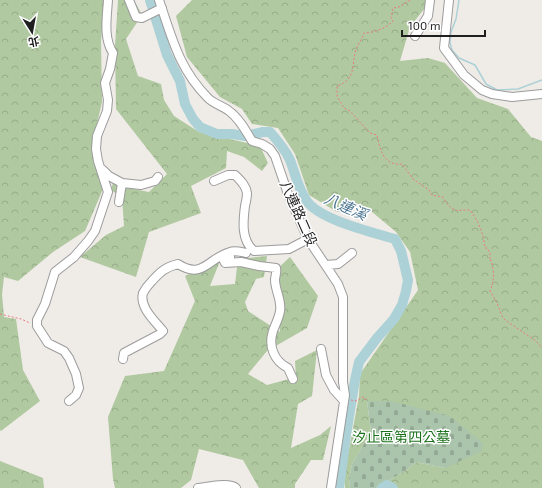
<svg xmlns="http://www.w3.org/2000/svg" width="542" height="488" font-family="'Exo 2','Noto Sans TC',sans-serif">
  <defs>
    <pattern id="forest-crowns" width="20" height="18" patternUnits="userSpaceOnUse"><rect width="20" height="18" fill="#b0c9a0"/><path d="M2 6a3 3 0 1 1 6 0M12 15a3 3 0 1 1 6 0" fill="none" stroke="#97ac89"/></pattern>
    <pattern id="cemetery-stones" width="16" height="16" patternUnits="userSpaceOnUse"><rect width="16" height="16" fill="#abc5ac"/><path d="M2 7V4a2 2 0 0 1 4 0v3zM10 15v-3a2 2 0 0 1 4 0v3z" fill="#93a994"/></pattern>
  </defs>
  <rect width="100%" height="100%" fill="#efebe7"/>
  <path fill="url(#forest-crowns)" d="M0,0H105L101,40L102,102L92,145L103,189L85,231L53,252L18,281L4,277L2,294L4,317L16,319L23,370L40,401L1,431L0,430Z
    M118,0H134L142,15L126,39L138,76L161,84L164,100L174,116L199,132L260,146L268,163L262,171L244,157L227,151L226,168L191,186L201,213L149,232L136,277L80,257L106,235L124,226L122,197L111,190L114,179L134,189L149,192L167,174L116,109L115,46Z
    M192,0H431L410,27L400,61L428,58L445,63L477,98L508,109L531,137L542,141V488H398L396,485L382,488H376L408,469L416,462L445,468L391,401H367L371,432L352,464L349,479L350,488H345L344,476L359,396L360,374L418,290L410,252L396,232L365,206L337,212L309,195L295,154L278,128L252,124L242,109L220,97L187,57L176,16Z
    M267,256L264,277L256,279L245,302L248,311L280,332L275,271L290,257L318,296L307,328L267,351L248,374L267,385L296,377L295,361L317,350L312,396L298,404L291,448L320,435L331,426L323,460H311L295,484V488H259L243,460L199,449L191,480L181,488H115L113,479L108,417L125,376L164,371L195,301L185,276L220,261L210,286L235,284L238,259Z
    M0,461L43,478L44,488H0Z"/>
  <path fill="url(#cemetery-stones)" d="M367,401H391L450,416L483,443L482,451L445,468L416,462L408,469L376,488H350L349,479L352,464L371,432Z"/>
  <g fill="none" stroke-linecap="round" stroke-linejoin="round">
    <path stroke="#acd1d7" stroke-width="1.5" d="M459,0L456,19L451,32L450,43L452,50L459,58L475,65L486,84L497,90L518,89L542,80"/>
    <path stroke="#acd1d7" stroke-width="10" d="M150,0L167,55L180,81L185,104L193,119L200,127L217,134H232L245,136L263,132H270C278,141 285,149 290,160C295,173 298,188 306,200C319,220 372,232 395,239L401,251L408,280L406,291L402,305L394,319L377,338L359,362L355,380L346,435L339,488
      M382,488L387,485L393,488"/>
    <g stroke="#9c9c9c" stroke-width="10">
      <path id="minor" d="M129,0L136,17L142,18L162,8
        M159,0C172,38 179,69 208,98C214,104 223,106 229,111C239,118 246,131 252,141L262,144L270,149L275,156L288,194L308,239L338,284L343,297V382L345,395L331,488
        M449,0L444,48L464,75L482,90L492,94L512,97L542,94
        M415,36L428,16L430,0
        M103,170L109,176L122,183L141,185L155,181L158,177
        M214,181L228,175H235C240,180 246,185 247,193C247,197 246,202 245,206C243,222 241,240 254,251L289,249L308,239
        M119,202L122,183
        M230,257L223,259L225,263L241,262L259,266L276,268C277,273 275,276 275,280C275,290 282,301 280,311C279,318 275,325 273,331C268,346 274,361 288,368L293,379
        M326,265L338,264L352,253
        M321,349L326,375L334,390L344,401
        M123,359L124,353L160,334L163,331C155,321 139,307 143,293C145,289 149,284 152,281C161,271 166,267 178,264C203,280 208,258 230,252C235,250 241,252 246,253
        M69,401L76,395L79,388L76,374L69,358L64,351L48,343L37,326V320L45,304L55,272L74,257L88,241L95,231L108,192L98,161L96,149L97,136L107,111L108,100L105,83L110,69L113,53C103,38 107,17 108,0
        M198,488C208,487 229,482 236,488"/>
    </g>
    <path stroke="#e97d7e" stroke-width="1" stroke-dasharray="2 2" stroke-linecap="butt" d="M410,0L399,7L393,8L391,18L393,21C387,28 373,33 364,33C362,39 358,44 356,50C351,65 357,79 337,86V96L344,108L350,111L370,133L377,135C380,149 383,166 402,164L413,179L429,190L432,195L443,197C446,204 450,208 458,211L461,210H470C478,221 484,234 485,248H487L490,253V261L491,260C494,272 495,279 490,291L497,303L502,316L505,320L536,341L542,348
      M0,314L21,319L30,323
      M351,400L356,401L363,397L365,398L367,401"/>
    <use href="#minor" stroke="#fff" stroke-width="8"/>
  </g>
  <g text-anchor="middle" dominant-baseline="central" stroke-width="3" stroke-linejoin="round" paint-order="stroke">
    <g font-size="14" fill="#1f1f1f" stroke="#fff">
      <text transform="translate(299 213) rotate(66)">八連路二段</text>
    </g>
    <g font-size="14" fill="#1b7119" stroke="#fff">
      <text x="401" y="436">汐止區第四公墓</text>
    </g>
    <g font-size="15" font-style="italic" fill="#507994" stroke="#fff">
      <text transform="translate(346 206) rotate(24)">八連溪</text>
    </g>
  </g>
  <g transform="translate(32 32) rotate(169)" stroke="#ffffff" stroke-width="3" paint-order="stroke">
  <path d="M0-3L7 15L0 10L-7 15Z" fill="#1f1f1f"/>
  <text y="-6" font-size="11" font-weight="bold" text-anchor="middle" fill="#1f1f1f">北</text>
  </g>
  <path d="M402 30v6h83v-6" fill="none" stroke="#1f1f1f" stroke-width="2"/>
  <text x="408" y="30" font-size="12" fill="#1f1f1f" stroke="#ffffff" stroke-width="3" paint-order="stroke">100 m</text>
</svg>
